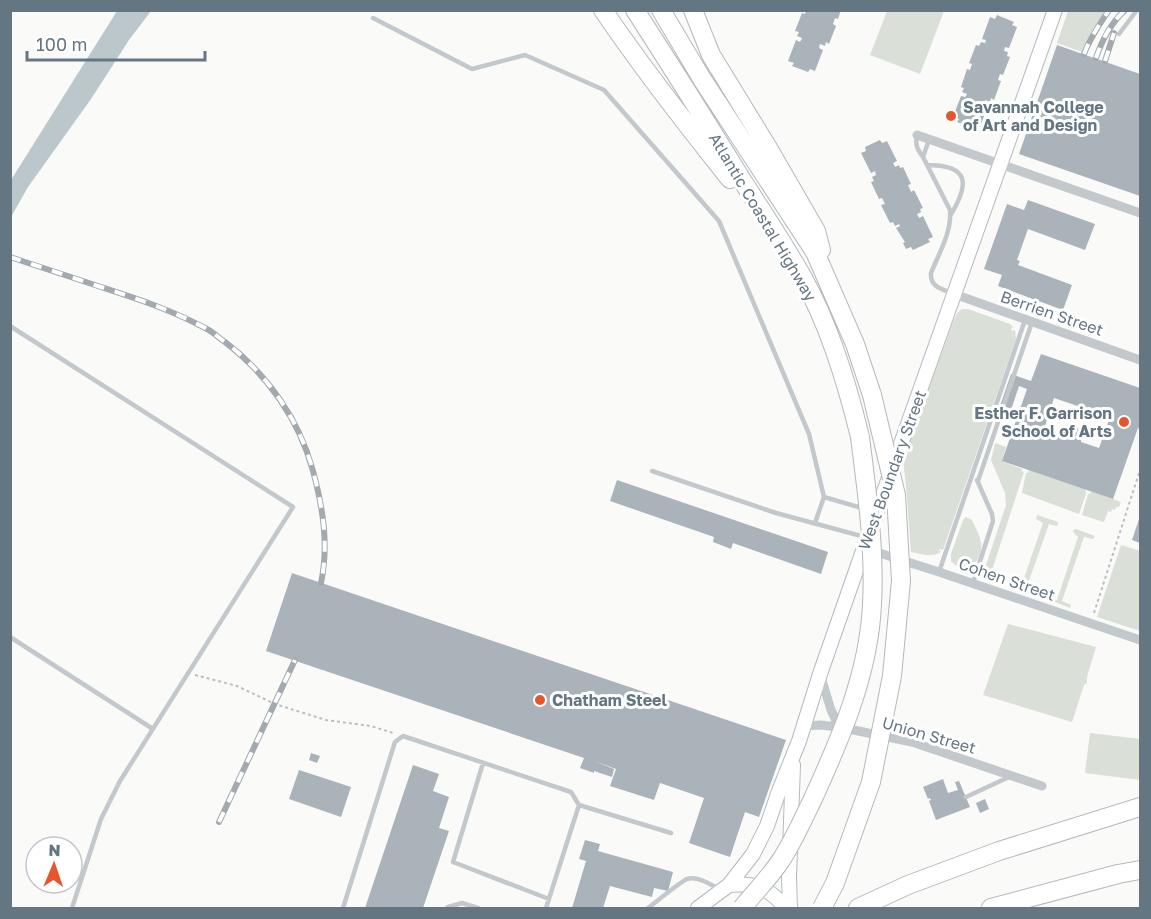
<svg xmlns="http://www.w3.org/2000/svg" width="1151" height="919" font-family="'Golos Text',sans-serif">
  <rect width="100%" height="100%" fill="#fafaf8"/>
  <path fill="#dadfd7" d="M887,11H944L920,74L870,55Z
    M1068,11H1105L1090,35L1082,52L1057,43Z
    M962,309H968L1010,324L1013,327L1011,329L1012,331L1015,330L1016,339L943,550L940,549L939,550L941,552C930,558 922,554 911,552L906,486L903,460L953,322L957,313Z
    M995,443L1006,447L1002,461L1022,469V471L1024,472L991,573H989V575L999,580V581C990,579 987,577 985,568L1006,505L1005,493L991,460Z
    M1029,470L1085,489L1086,494L1079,514L1022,493L1026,473H1028Z
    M1091,491L1121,502L1119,507H1116L1115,510L1112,509L1111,512L1108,511L1104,522L1082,515L1088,494H1090Z
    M1037,515L1058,522V524L1057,526L1049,524L1026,589L1035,593L1034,595L1011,586L1012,585L1021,587L1043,523L1036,519Z
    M966,517L972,520C975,527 980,535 981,543C984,560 965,578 951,561V554L963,520Z
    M1076,529L1095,536L1093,539L1084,537L1062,601L1071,605L1070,608L1048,599L1049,598L1057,600L1078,537L1074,533L1073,530Z
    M1121,545L1140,551V631L1097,617Z
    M1008,624L1096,647L1087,677V683L1084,685L1072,722L983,695Z
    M1090,733L1140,739V780L1085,773Z"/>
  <path fill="#bbc7cb" d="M117,11H151L129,40L91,99L28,187L11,217V180Z"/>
  <path fill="#aab3b9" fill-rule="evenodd" d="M806,10H841L838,19L835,18L833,24L836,26L829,44L826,42L825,46L820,44L819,48L823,50L815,71L810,69L808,72L792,66L794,63L788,61L796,40L800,42L802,38L797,36L799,32L795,31L802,13L805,14Z
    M997,15L1014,22L1012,25L1017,27L1009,48L1005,47L1004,51L1008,52L1007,56L1010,57L1003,75L1000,74L998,80L1001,81L994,100L991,98L990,102L985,100L984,104L988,106L980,127L975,125L973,128L957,122L959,119L953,117L961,96L965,97L966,96L967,94L962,92L964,88L961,87L967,69L970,70L972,64L969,63L976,45L979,46L981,42L985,43L986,40L982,39L990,17L995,19Z
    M1057,45L1140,74V196L1019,154Z
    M880,140L882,143L887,141L897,161L893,163L895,167L899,165L900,168L903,167L911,184L908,185L911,192L914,190L923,208L920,209L921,212L917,214L919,218L923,216L933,237L928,239L930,242L913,250L911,247L906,249L903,243L905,242L896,228L900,226L899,224L895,226L893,222L890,223L881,205L885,204L882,198L879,199L871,182L874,181L872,177L876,175L875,171L871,173L861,153L866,151L865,147Z
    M1028,200L1095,224L1085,250L1028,229L1017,260L1020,261L1018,265L1072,285L1063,310L998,286L1002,275L984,269L1007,204L1024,210Z
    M1041,354L1140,388V429L1138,428L1113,499L1002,461L1027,389L1019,386L1011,410L1000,406L1011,374L1031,381ZM1054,398L1110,417L1099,448L1081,442V431L1076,426L1069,427L1065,430L1062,435L1044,429Z
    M617,480L828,552L821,574L733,543L731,549L713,542L714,537L610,501Z
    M1140,516V543L1132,540Z
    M292,573L786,740L759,817L745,812L730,857L689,843L704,798L660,783L654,800L610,786L616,769L594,761L614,769L612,777L594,771V773L580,768L584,758L266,651Z
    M311,753L320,756L317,763L309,760Z
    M413,765L439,774L433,791L449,797L439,828L449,831L423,908H365Z
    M299,770L351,787L341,817L289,799Z
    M943,779L948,793L958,790L955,782L959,781L970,807L936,820L929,801L931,800L930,798L928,799L923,787Z
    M985,799L989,809L980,813L976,803Z
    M585,840L600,844L598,851L673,872L668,891L654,888L652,897L610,886L603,908H572L586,861L579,859Z"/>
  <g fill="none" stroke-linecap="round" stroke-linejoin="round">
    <g stroke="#b3babf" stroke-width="16">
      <path id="secondary" d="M729,885C756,883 768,887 786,908
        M698,908L729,885L753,854L767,826L779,791L799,741L820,674L864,548L1055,10
        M790,908L789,877L793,765"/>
    </g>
    <g stroke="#b4b9bd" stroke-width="20">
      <path id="highway" d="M603,10C643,69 686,124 730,179
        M635,10C671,66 706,121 740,177C761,210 784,244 803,278C830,327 847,383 860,437
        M661,10L702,79L815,252L855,344L872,395
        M693,10L711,55L768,148L816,231L821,250
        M858,908L908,885L999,851L1140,807
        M991,908L1118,874L1140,870"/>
    </g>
    <path stroke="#bbbfc2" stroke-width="2" stroke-dasharray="3 3" stroke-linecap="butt" d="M1094,613L1140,470
      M195,675L237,686L275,704L326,720L371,726L393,733"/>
    <path stroke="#c3c8cc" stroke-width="4.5" d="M373,18L472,69L525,55L604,90L719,221L809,434L824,497
      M1119,34L1137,10
      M917,135C915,145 917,149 923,157L929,140
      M923,157L950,210C952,232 939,253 931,273C930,287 941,289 952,293
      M927,165C971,165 969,185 950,216
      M10,326L293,507L120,781L101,819L72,908
      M652,471L776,513L865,537
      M978,481L1032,322
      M815,523L824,497L865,509
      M939,572L1025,320
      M973,583L993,521L992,514L977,480
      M10,637L153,729
      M483,763L453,862L549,899
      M966,797L1009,777
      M579,805L671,833
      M343,908L395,742L403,736L571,792L579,805L546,908
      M447,908L448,907L462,903L478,908
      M648,908C656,902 680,882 687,879C698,876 710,884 719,889"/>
    <path stroke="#c3c8cc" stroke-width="9" d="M917,135L1140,213
      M954,294L1140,360
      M870,550L939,572L1140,640
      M820,674L831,710L839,727
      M804,726L820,725L839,727L912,742L1042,786"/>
    <use href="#secondary" stroke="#fff" stroke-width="14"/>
    <use href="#highway" stroke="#fff" stroke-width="18"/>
    <g stroke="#a2aab0" stroke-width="6">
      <path id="rail" d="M1084,54C1090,38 1099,25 1109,10
        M1096,58C1102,40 1110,24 1125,10
        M1105,61L1114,33
        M10,257C41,267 71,277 101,287C138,299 172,310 207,329C213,332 219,338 225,342C267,374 299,419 313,471C323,508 329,545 321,583
        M219,822L295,660"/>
    </g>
    <use href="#rail" stroke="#fff" stroke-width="4" stroke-dasharray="11" stroke-linecap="butt"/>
    <g stroke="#b4b9bd" stroke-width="20" stroke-linecap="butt">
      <path id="highway-bridge" d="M742,908C754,893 768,879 779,863C791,846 802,821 811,803C840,740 869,674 872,604C875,548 867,493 860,437
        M822,908L835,883L871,782L892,676L901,581L896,495L872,395"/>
    </g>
    <use href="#highway-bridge" stroke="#fff" stroke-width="18"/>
  </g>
  <g fill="#e4572e" stroke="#fff" stroke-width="2">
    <circle cx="951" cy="116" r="6"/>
    <circle cx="1124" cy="422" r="6"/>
    <circle cx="540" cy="700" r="6"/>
  </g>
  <g text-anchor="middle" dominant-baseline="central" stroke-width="6" stroke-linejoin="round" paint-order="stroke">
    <g font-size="16" font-weight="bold" fill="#657683" stroke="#fff" text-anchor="start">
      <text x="963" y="107">Savannah College<tspan x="963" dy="18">of Art and Design</tspan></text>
      <text x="1112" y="413" text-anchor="end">Esther F. Garrison<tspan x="1112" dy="18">School of Arts</tspan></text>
      <text x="552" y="700">Chatham Steel</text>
    </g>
    <g font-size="16" fill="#657683" stroke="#fff">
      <text transform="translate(763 217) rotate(59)">Atlantic Coastal Highway</text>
      <text transform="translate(1052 313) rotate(19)">Berrien Street</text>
      <text transform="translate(892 470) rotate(-70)">West Boundary Street</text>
      <text transform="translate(1007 579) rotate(19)">Cohen Street</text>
      <text transform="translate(929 735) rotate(16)">Union Street</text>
    </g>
  </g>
  <rect width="1151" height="919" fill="none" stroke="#657683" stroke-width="24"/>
  <g transform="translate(54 865) rotate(2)"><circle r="28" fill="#ffffff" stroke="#c1c8cd" stroke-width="1.5"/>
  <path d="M0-4.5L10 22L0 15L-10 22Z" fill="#e4572e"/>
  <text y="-9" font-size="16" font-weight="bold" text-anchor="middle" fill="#657683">N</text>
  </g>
  <path d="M27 51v9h178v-9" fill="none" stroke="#657683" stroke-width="3"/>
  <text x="36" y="51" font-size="18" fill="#657683" stroke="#ffffff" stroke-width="4.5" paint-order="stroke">100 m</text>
</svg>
